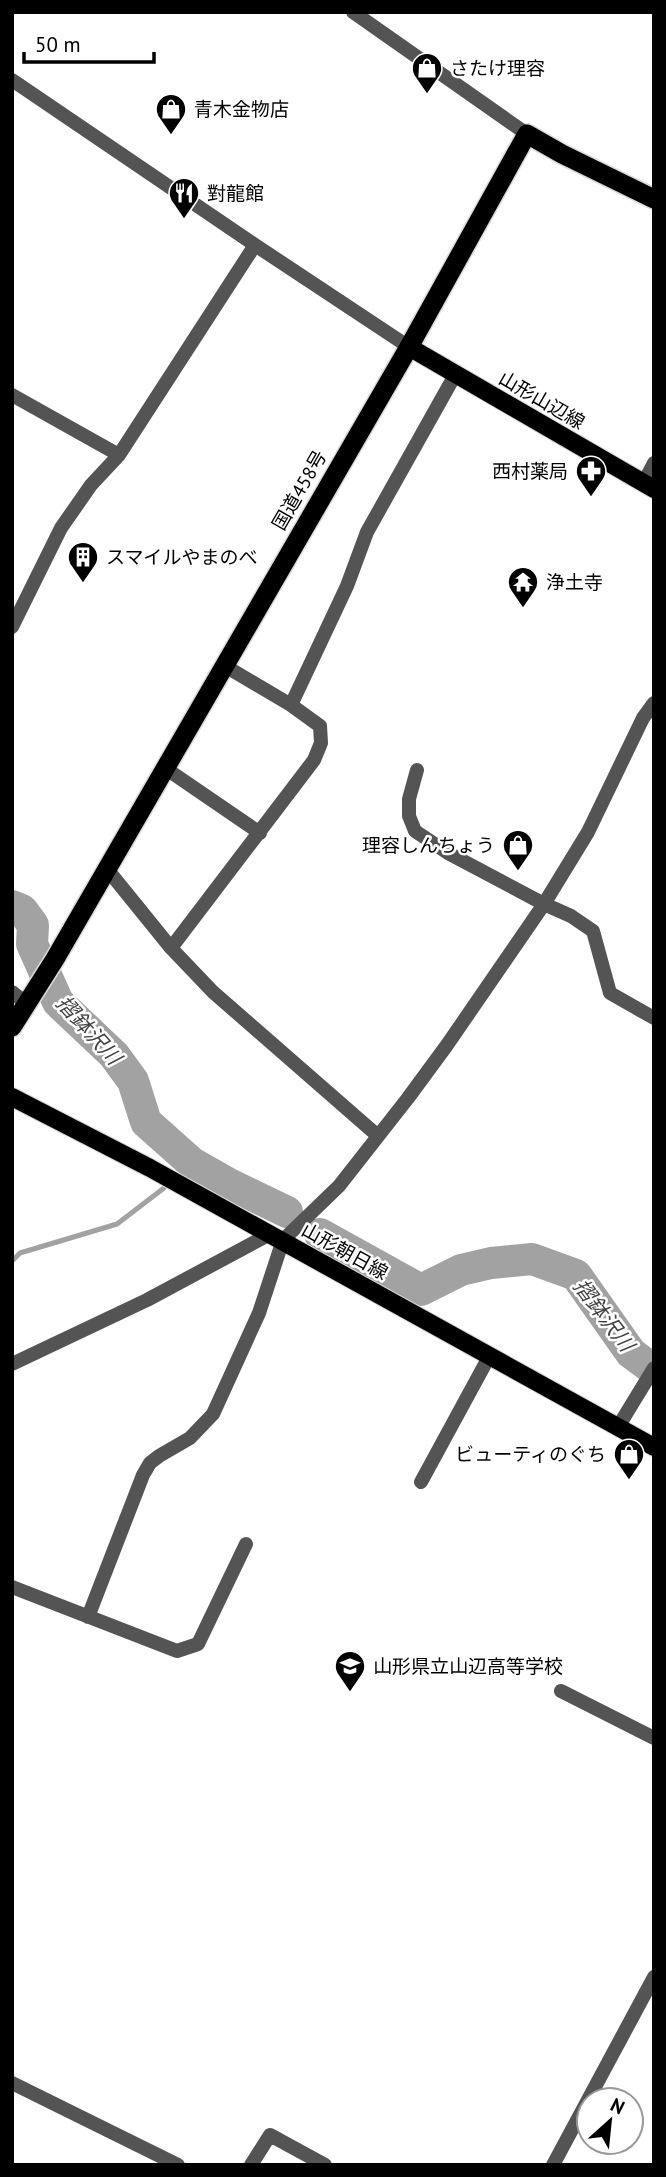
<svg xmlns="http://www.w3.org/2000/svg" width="666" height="2177" font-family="'PT Sans','Noto Sans JP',sans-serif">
  <rect width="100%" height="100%" fill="#fff"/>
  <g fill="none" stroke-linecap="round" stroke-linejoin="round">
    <path stroke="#a2a2a2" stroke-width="5" d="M12,1261L20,1253L117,1224L164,1188"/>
    <path stroke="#a2a2a2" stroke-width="32" d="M12,906L22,910L33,925L32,944L58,1002L114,1055L133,1081L146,1122L192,1163L229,1184L287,1212
      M320,1234L421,1290L461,1270L491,1263L532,1259L576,1275L631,1353L654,1370"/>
    <g stroke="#dbdbdb" stroke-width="20">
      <path id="primary" d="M409,347L654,489
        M12,1097L150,1168L654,1447"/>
    </g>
    <g stroke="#dbdbdb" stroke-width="22">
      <path id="trunk" d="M12,1027L55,959L409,347L527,134L562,154L654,199"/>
    </g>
    <path stroke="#545454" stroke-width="14" d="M353,12L527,134
      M12,80L255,245L409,347
      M12,395L119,455
      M12,627L61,528L91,485L119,455L255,245
      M291,705L347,586L367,532L455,375
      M165,768L260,833
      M417,770L409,799V816L415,831L448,853L544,904L571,916L593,931L610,993L654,1018
      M107,869L171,948L213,992L378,1136
      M171,948L314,760L321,743L320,726L291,705L225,666
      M12,992L27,1004
      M12,1364L147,1300L270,1234
      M618,1427L654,1368
      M421,1482L490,1355
      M12,1587L177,1651L198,1644L246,1544
      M88,1617L143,1475L150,1463L159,1456L190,1438L213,1414L259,1313L283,1240L339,1186L408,1098L447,1045L544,904L588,832L643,718L654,703
      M561,1691L654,1738
      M12,2083L178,2165
      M251,2165L270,2135L325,2165
      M553,2165L654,1977"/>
    <path stroke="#545454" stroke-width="14" d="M644,482L654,463"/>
    <use href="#primary" stroke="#000" stroke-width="18"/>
    <use href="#trunk" stroke="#000" stroke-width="19"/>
  </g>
  <defs>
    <g id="shop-pin" transform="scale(1.575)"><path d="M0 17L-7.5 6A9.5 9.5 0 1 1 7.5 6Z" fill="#000" stroke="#fff"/><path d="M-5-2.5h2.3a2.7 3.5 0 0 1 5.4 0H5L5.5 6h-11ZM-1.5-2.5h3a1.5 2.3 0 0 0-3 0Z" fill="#fff"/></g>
    <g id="restaurant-pin" transform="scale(1.575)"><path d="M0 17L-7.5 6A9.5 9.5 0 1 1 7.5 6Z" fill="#000" stroke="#fff"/><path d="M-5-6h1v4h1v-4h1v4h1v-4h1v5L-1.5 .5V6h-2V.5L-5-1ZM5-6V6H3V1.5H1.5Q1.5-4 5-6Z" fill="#fff"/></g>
    <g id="pharmacy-pin" transform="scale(1.575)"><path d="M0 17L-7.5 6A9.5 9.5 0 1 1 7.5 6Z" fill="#000" stroke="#fff"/><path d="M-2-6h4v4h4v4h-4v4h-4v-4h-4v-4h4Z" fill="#fff"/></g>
    <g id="building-pin" transform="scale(1.575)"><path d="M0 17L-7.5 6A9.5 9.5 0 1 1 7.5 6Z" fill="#000" stroke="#fff"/><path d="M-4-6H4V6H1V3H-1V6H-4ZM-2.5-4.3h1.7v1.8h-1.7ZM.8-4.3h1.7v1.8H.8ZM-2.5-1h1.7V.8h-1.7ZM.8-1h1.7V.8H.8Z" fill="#fff"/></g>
    <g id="temple-pin" transform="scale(1.575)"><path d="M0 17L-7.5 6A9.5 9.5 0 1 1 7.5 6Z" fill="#000" stroke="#fff"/><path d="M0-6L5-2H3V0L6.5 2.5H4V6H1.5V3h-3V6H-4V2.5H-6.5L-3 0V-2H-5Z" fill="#fff"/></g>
    <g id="school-pin" transform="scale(1.575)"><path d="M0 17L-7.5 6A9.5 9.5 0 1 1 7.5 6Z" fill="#000" stroke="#fff"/><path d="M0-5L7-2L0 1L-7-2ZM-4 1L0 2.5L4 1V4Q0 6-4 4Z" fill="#fff"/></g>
  </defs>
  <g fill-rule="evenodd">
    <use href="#shop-pin" x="427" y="68"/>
    <use href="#shop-pin" x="171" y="109"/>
    <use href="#restaurant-pin" x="184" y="193"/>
    <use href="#pharmacy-pin" x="591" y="471"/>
    <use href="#building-pin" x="83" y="557"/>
    <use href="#temple-pin" x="523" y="582"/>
    <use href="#shop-pin" x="518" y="845"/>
    <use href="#shop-pin" x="629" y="1454"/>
    <use href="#school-pin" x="350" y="1666"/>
  </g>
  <g text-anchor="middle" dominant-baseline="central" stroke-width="5" stroke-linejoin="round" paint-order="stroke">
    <g font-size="19" fill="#000" stroke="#fff" text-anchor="start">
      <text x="450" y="68">さたけ理容</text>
      <text x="194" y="109">青木金物店</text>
      <text x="207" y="193">對龍館</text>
      <text x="568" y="471" text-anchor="end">西村薬局</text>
      <text x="106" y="557">スマイルやまのべ</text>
      <text x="546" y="582">浄土寺</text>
      <text x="495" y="845" text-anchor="end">理容しんちょう</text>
      <text x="606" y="1454" text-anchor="end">ビューティのぐち</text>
      <text x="373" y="1666">山形県立山辺高等学校</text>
    </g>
    <g font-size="19" fill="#000" stroke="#fff">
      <text transform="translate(542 400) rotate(30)">山形山辺線</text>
      <text transform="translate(299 490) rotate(-60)">国道458号</text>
      <text transform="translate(345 1251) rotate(29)">山形朝日線</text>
    </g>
    <g font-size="21" font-style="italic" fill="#434343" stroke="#fff">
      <text transform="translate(89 1030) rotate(48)">摺鉢沢川</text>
      <text transform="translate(604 1315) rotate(53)">摺鉢沢川</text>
    </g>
  </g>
  <rect width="666" height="2177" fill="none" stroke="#000000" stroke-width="28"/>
  <g transform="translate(610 2121) rotate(27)"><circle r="33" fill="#ffffff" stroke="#999999" stroke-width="2"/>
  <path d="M0-5L12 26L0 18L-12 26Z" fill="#000000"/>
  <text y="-10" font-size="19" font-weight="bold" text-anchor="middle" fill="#000000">N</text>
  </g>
  <path d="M24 52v10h130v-10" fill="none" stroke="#000000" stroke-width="3.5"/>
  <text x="35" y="52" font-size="21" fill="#000000" stroke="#ffffff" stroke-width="5" paint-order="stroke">50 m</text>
</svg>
